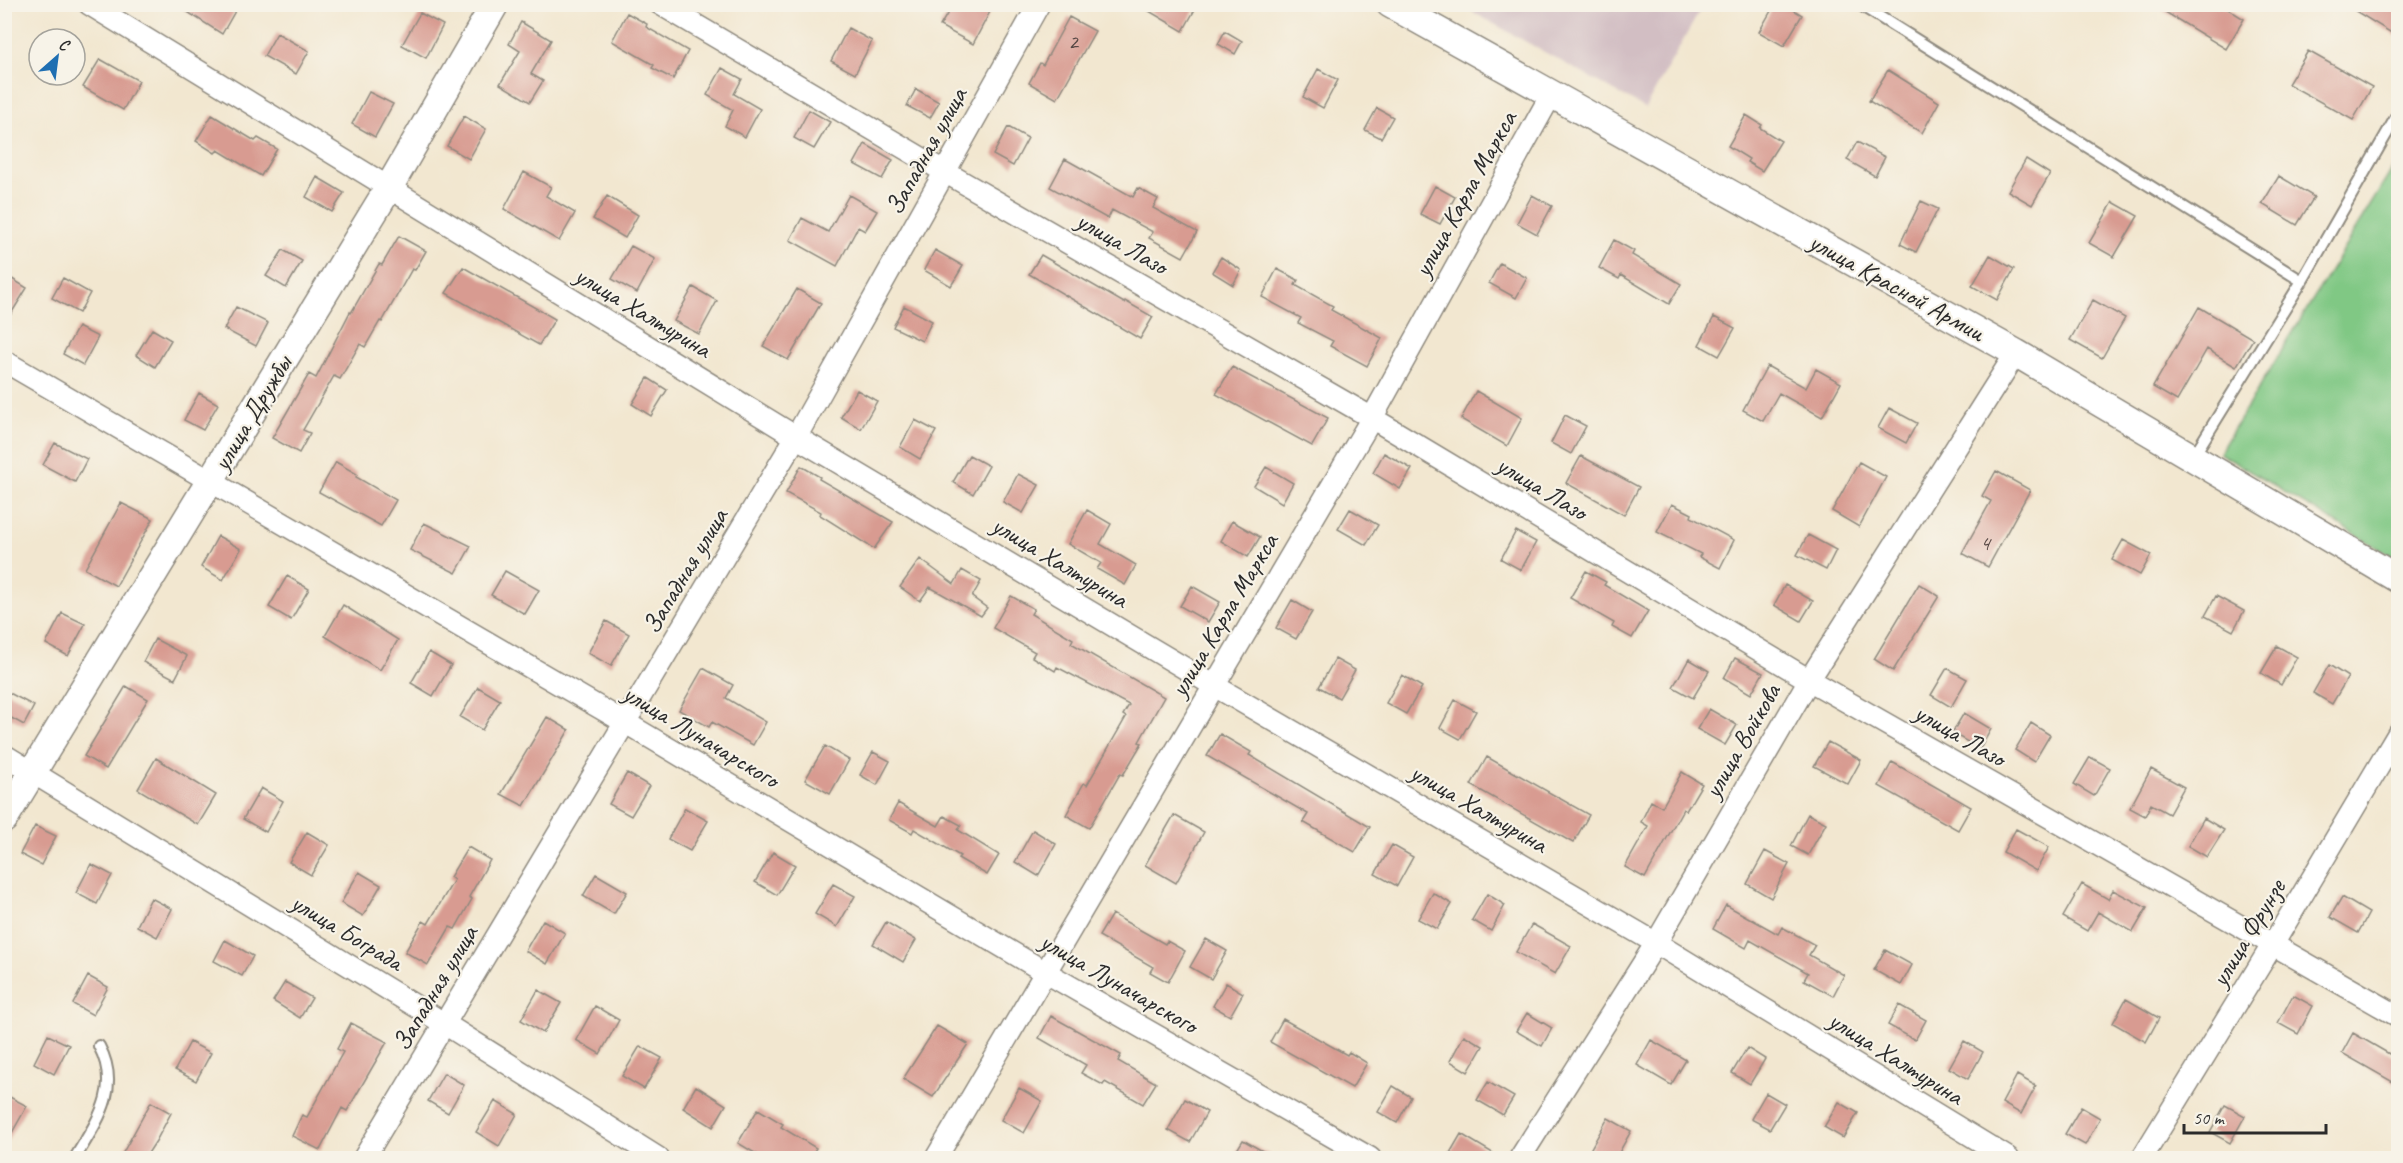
<svg xmlns="http://www.w3.org/2000/svg" width="2403" height="1163" font-family="Caveat,sans-serif">
  <rect width="100%" height="100%" fill="#f7f3e8"/>
  <filter id="ink" filterUnits="userSpaceOnUse"><feTurbulence type="fractalNoise" baseFrequency=".0167" numOctaves="2"/><feDisplacementMap in="SourceGraphic" scale="12" xChannelSelector="R" yChannelSelector="G"/><feConvolveMatrix kernelMatrix="1 2 1 2 8 2 1 2 1" color-interpolation-filters="sRGB"/></filter>
  <filter id="wash" filterUnits="userSpaceOnUse"><feTurbulence type="fractalNoise" baseFrequency=".008" numOctaves="4" result="noise"/><feDisplacementMap in="SourceGraphic" scale="24" xChannelSelector="R" yChannelSelector="G"/><feGaussianBlur stdDeviation="1.35" result="paint"/><feColorMatrix in="noise" values="0 0 0 0 0 0 0 0 0 0 0 0 0 0 0 0 0 1.4 0 .05"/><feComposite in="paint" operator="in"/></filter>
  <g filter="url(#wash)">
    <rect width="100%" height="100%" fill="#f2e7d0"/>
    <path fill="#d2bec3" d="M1460,5H1703L1645,108Z"/>
    <path fill="#80c884" stroke="#567a58" stroke-width="1.5" d="M2398,160V560L2219,453Z"/>
    <g id="blocks">
      <path fill="#d89b91" d="M175,4H239L222,34Z
        M953,4H994L973,44L940,26Z
        M1137,4H1198L1183,31Z
        M1775,4H1784L1802,15L1784,46L1759,32Z
        M2152,4H2220L2244,19L2226,49Z
        M2344,4H2398V37Z
        M420,13L443,25L426,58L402,45Z
        M627,13L647,24L646,27L688,51L673,79L652,68L654,65L612,41Z
        M1069,17L1095,31L1057,99L1029,83L1040,63L1043,65Z
        M521,22L551,40L531,74L543,81L530,102L500,84L520,51L509,44Z
        M848,28L872,41L855,74L831,61Z
        M1225,31L1242,41L1235,54L1218,44Z
        M277,33L309,51L296,74L264,56Z
        M2308,51L2372,87L2353,120L2288,84Z
        M100,59L139,81L123,110L83,87Z
        M722,68L742,79L734,94L760,109L745,137L725,126L733,110L707,95Z
        M1318,69L1338,80L1323,108L1303,97Z
        M1888,70L1939,102L1922,133L1869,101Z
        M916,89L939,102L930,118L907,106Z
        M369,92L393,104L375,137L352,124Z
        M1377,108L1393,117L1381,138L1365,130Z
        M809,110L830,122L814,149L794,138Z
        M212,115L255,141L258,138L277,149L261,176L218,150L215,153L196,141Z
        M1746,115L1762,125L1760,128L1781,141L1762,171L1747,162L1749,159L1728,146Z
        M464,116L486,129L469,159L447,146Z
        M1008,127L1028,138L1013,166L993,155Z
        M1857,142L1885,157L1875,176L1847,160Z
        M865,144L893,160L882,179L854,164Z
        M1065,159L1133,197L1138,188L1158,199L1153,208L1197,232L1183,257L1149,238L1153,232L1112,210L1108,219L1050,187Z
        M2026,159L2050,174L2032,205L2008,191Z
        M524,172L551,187L546,196L575,213L559,241L504,209Z
        M2279,176L2314,197L2297,225L2262,204Z
        M317,177L344,193L332,212L306,197Z
        M1435,186L1455,197L1440,224L1420,214Z
        M849,195L877,211L865,231L858,227L837,266L790,240L802,218L828,232Z
        M1532,195L1552,206L1537,234L1517,223Z
        M607,196L638,215L625,238L593,219Z
        M1921,201L1938,209L1916,252L1900,244Z
        M2113,202L2138,216L2114,257L2089,243Z
        M399,236L426,251L415,270L412,269L382,322L380,321L365,347L360,344L340,379L334,376L303,430L310,433L299,453L272,438L309,374L316,378L350,312L351,313L379,264L382,265Z
        M1614,240L1634,251L1632,255L1681,284L1669,304L1621,275L1619,279L1599,268Z
        M631,246L655,259L637,293L612,279Z
        M283,250L302,261L286,288L266,276Z
        M935,250L963,266L951,286L924,270Z
        M1041,255L1124,303L1125,301L1153,317L1140,339L1029,274Z
        M1990,255L2014,269L1997,300L1972,286Z
        M1221,257L1241,270L1233,285L1212,272Z
        M1500,263L1527,278L1516,298L1489,283Z
        M463,267L555,319L539,345L446,293Z
        M1277,269L1298,280L1295,285L1333,306L1331,310L1382,338L1367,366L1330,346L1333,341L1298,323L1301,318L1262,297Z
        M4,274L27,288L4,325Z
        M63,278L90,293L79,313L52,298Z
        M693,287L717,301L699,334L674,321Z
        M797,289L821,303L788,360L763,346Z
        M2093,300L2125,318L2102,358L2070,340Z
        M904,306L932,321L922,341L893,327Z
        M236,307L268,323L256,346L224,329Z
        M2199,307L2253,339L2236,367L2207,349L2177,401L2153,387Z
        M1714,317L1735,328L1719,356L1699,345Z
        M78,327L98,337L83,365L63,354Z
        M152,329L171,340L155,367L136,355Z
        M1767,366L1806,388L1816,369L1841,383L1822,417L1779,393L1763,421L1743,410Z
        M1232,367L1328,418L1312,446L1216,394Z
        M648,378L667,390L651,416L632,404Z
        M857,390L877,401L861,429L841,417Z
        M1476,391L1522,418L1507,446L1461,419Z
        M199,393L218,404L203,430L184,420Z
        M1889,408L1917,423L1906,443L1878,428Z
        M1565,415L1586,426L1571,454L1551,443Z
        M915,420L936,431L920,459L900,447Z
        M55,443L87,459L75,482L43,465Z
        M1384,453L1412,469L1400,489L1373,473Z
        M969,455L989,466L973,494L953,482Z
        M1581,456L1639,487L1624,515L1566,483Z
        M336,462L357,474L356,477L396,500L381,526L319,492Z
        M1859,462L1886,477L1859,527L1832,511Z
        M801,466L820,477L819,479L893,522L874,549L820,515L821,512L786,493Z
        M1266,467L1293,483L1282,503L1254,486Z
        M1996,471L2030,490L1988,567L1962,553L1991,501L1982,496Z
        M1018,474L1039,485L1023,513L1003,502Z
        M121,503L153,519L116,586L85,569Z
        M1672,504L1692,514L1691,517L1734,540L1720,568L1699,557L1701,554L1657,532Z
        M1350,509L1378,525L1366,545L1338,529Z
        M1087,510L1111,524L1100,544L1136,565L1125,585L1097,569L1101,563L1068,544Z
        M1232,521L1260,537L1248,557L1221,541Z
        M424,523L471,546L456,573L410,550Z
        M1516,531L1536,542L1521,570L1501,559Z
        M1808,535L1836,550L1826,570L1797,555Z
        M218,536L241,549L223,580L201,567Z
        M2123,540L2151,555L2140,575L2112,560Z
        M920,559L954,584L962,570L981,581L972,597L987,608L981,616L930,587L920,601L900,587Z
        M505,571L539,590L525,614L491,595Z
        M1586,571L1606,582L1604,585L1648,611L1632,638L1612,627L1614,623L1570,598Z
        M287,576L309,589L291,620L269,607Z
        M1919,584L1939,596L1893,671L1874,659Z
        M1785,585L1813,601L1801,621L1774,605Z
        M1192,586L1220,602L1208,622L1180,606Z
        M1011,596L1034,609L1031,614L1073,639L1071,643L1164,697L1139,742L1142,743L1123,775L1120,774L1089,828L1066,815L1084,783L1087,785L1126,717L1123,715L1129,705L1057,667L1055,671L1032,657L1035,652L993,628Z
        M2216,596L2244,611L2233,631L2205,616Z
        M1292,600L1312,612L1296,639L1276,628Z
        M343,605L398,640L380,670L325,636Z
        M62,613L85,624L68,656L46,644Z
        M606,621L629,634L611,666L588,653Z
        M155,639L187,656L175,679L143,662Z
        M2277,646L2297,657L2281,685L2261,673Z
        M429,652L451,665L433,696L411,683Z
        M1735,658L1763,673L1751,694L1724,678Z
        M1335,659L1355,670L1339,698L1319,687Z
        M1689,659L1709,671L1693,698L1673,687Z
        M2329,665L2348,677L2332,704L2313,693Z
        M703,668L733,685L726,698L766,722L753,745L712,722L709,727L679,710Z
        M1947,668L1967,679L1951,707L1931,695Z
        M1402,675L1422,687L1406,714L1386,703Z
        M126,686L148,699L106,769L84,756Z
        M478,687L500,700L482,730L460,717Z
        M4,690L34,706L24,725L4,714Z
        M1455,700L1476,711L1460,739L1440,728Z
        M1709,709L1737,725L1725,745L1697,729Z
        M1964,713L1991,729L1980,749L1952,733Z
        M547,717L569,730L524,806L501,794Z
        M2031,723L2050,735L2034,762L2015,750Z
        M1220,734L1251,752L1249,755L1370,827L1355,852L1303,822L1308,814L1207,756Z
        M1828,742L1861,760L1848,784L1814,766Z
        M825,746L849,760L830,794L805,780Z
        M873,752L890,761L877,785L860,775Z
        M1487,757L1589,815L1573,843L1471,785Z
        M2090,757L2110,768L2094,796L2074,784Z
        M156,758L216,795L198,825L138,789Z
        M1892,762L1971,807L1958,830L1879,786Z
        M2151,769L2184,787L2169,814L2151,804L2145,816L2130,808Z
        M1682,772L1702,784L1686,811L1683,809L1645,878L1625,867L1648,826L1641,822L1651,801L1662,807Z
        M627,773L649,786L631,816L609,804Z
        M261,788L283,801L266,832L243,819Z
        M898,803L938,826L944,816L961,825L958,830L999,855L987,875L958,858L960,856L914,829L912,833L889,820Z
        M685,808L708,821L690,851L668,839Z
        M1808,814L1826,823L1808,855L1791,846Z
        M1174,815L1204,832L1176,883L1145,865Z
        M2204,818L2224,830L2207,857L2188,846Z
        M35,826L56,836L41,865L20,854Z
        M2016,829L2049,847L2036,871L2003,852Z
        M1033,830L1056,844L1038,876L1015,862Z
        M307,832L329,845L311,875L289,862Z
        M1392,845L1413,857L1397,886L1375,874Z
        M468,847L490,860L469,897L472,899L455,929L450,927L428,965L405,952L423,921L428,924L454,880L450,877Z
        M1765,851L1789,864L1771,898L1747,884Z
        M773,852L795,865L777,895L755,882Z
        M91,864L112,875L97,904L76,893Z
        M359,872L381,885L363,916L341,903Z
        M596,874L627,892L614,914L583,896Z
        M833,884L855,896L837,927L815,914Z
        M2082,884L2108,899L2113,890L2147,908L2133,932L2098,912L2087,931L2063,917Z
        M1433,893L1452,904L1437,929L1418,919Z
        M1487,894L1505,905L1491,931L1472,920Z
        M2342,897L2369,913L2358,933L2330,917Z
        M151,898L172,909L157,937L137,926Z
        M1726,905L1778,934L1782,927L1815,945L1809,955L1844,975L1833,996L1804,980L1808,973L1750,940L1746,948L1713,929Z
        M1112,914L1165,944L1167,941L1185,951L1168,982L1150,972L1153,967L1099,936Z
        M543,920L565,933L547,964L525,951Z
        M886,922L916,940L903,962L873,944Z
        M1532,924L1571,946L1555,974L1516,952Z
        M1206,939L1227,951L1211,979L1190,967Z
        M225,940L253,956L242,976L214,961Z
        M1885,950L1912,965L1901,985L1874,970Z
        M88,976L108,987L93,1015L73,1004Z
        M285,982L312,998L300,1018L273,1001Z
        M1226,983L1243,993L1230,1016L1213,1006Z
        M538,990L561,1003L543,1033L521,1020Z
        M2293,995L2313,1006L2298,1034L2278,1023Z
        M2126,999L2159,1018L2146,1042L2113,1023Z
        M1899,1005L1926,1020L1915,1040L1888,1025Z
        M595,1006L619,1020L600,1054L576,1040Z
        M1527,1013L1552,1028L1542,1046L1516,1031Z
        M1051,1016L1121,1055L1118,1061L1156,1083L1143,1104L1105,1082L1103,1085L1081,1073L1086,1065L1039,1038Z
        M1283,1019L1347,1055L1349,1052L1367,1063L1352,1088L1270,1042Z
        M351,1023L387,1042L347,1111L342,1108L320,1150L292,1136L302,1115L307,1117L343,1052L337,1049Z
        M937,1026L968,1044L933,1097L903,1079Z
        M2353,1033L2398,1059V1085L2342,1053Z
        M48,1035L69,1045L54,1074L34,1063Z
        M1464,1035L1483,1046L1468,1072L1450,1061Z
        M1651,1040L1686,1060L1671,1085L1637,1065Z
        M1964,1041L1983,1052L1968,1079L1949,1068Z
        M190,1042L211,1053L196,1081L175,1070Z
        M640,1046L662,1058L644,1089L622,1076Z
        M1747,1048L1765,1059L1750,1084L1732,1073Z
        M444,1073L464,1085L448,1113L428,1101Z
        M2017,1075L2036,1086L2021,1114L2002,1103Z
        M1488,1082L1514,1097L1503,1115L1477,1100Z
        M696,1086L726,1105L713,1127L683,1108Z
        M1393,1086L1411,1097L1397,1123L1378,1112Z
        M1019,1088L1042,1101L1024,1133L1001,1120Z
        M1766,1093L1785,1104L1770,1129L1751,1119Z
        M4,1094L27,1106L4,1147Z
        M1185,1099L1207,1112L1190,1142L1168,1130Z
        M495,1101L517,1114L499,1146L476,1132Z
        M151,1102L171,1113L156,1141L145,1158H120Z
        M1839,1102L1858,1113L1843,1138L1824,1127Z
        M2225,1105L2245,1116L2230,1143L2210,1132Z
        M2081,1107L2100,1118L2085,1145L2065,1134Z
        M758,1109L783,1124L781,1127L816,1148L810,1158H763L738,1143Z
        M1608,1118L1631,1131L1616,1158H1605L1590,1150Z
        M1461,1134L1501,1158H1459L1450,1153Z
        M1243,1140L1275,1158H1232Z"/>
    </g>
  </g>
  <g filter="url(#ink)">
    <use href="#blocks" fill-opacity="0" stroke="#8e897e" stroke-width="1.5"/>
    <g fill="none" stroke-linecap="round" stroke-linejoin="round">
      <g stroke="#8e897e" stroke-width="14">
        <path id="service" d="M1859,4L2302,281
          M2193,457L2302,281L2398,114
          M75,1158C97,1121 122,1089 99,1046"/>
      </g>
      <g stroke="#8e897e" stroke-width="24">
        <path id="minor" d="M89,4L796,437L1213,685L1656,943L2008,1158
          M660,4L945,172L1372,418L1809,680L2398,1016
          M4,361L626,723L1045,972L1370,1158
          M4,755L445,1024L658,1158
          M364,1158L796,437L1039,4
          M936,1158L1372,418L1551,95
          M1520,1158L1656,943L1809,680L2016,353
          M2142,1158L2273,944L2398,734"/>
      </g>
      <g stroke="#8e897e" stroke-width="30">
        <path id="tertiary" d="M1390,4L2016,353L2398,579
          M4,819L388,189L495,4"/>
      </g>
      <use href="#service" stroke="#fff" stroke-width="10"/>
      <use href="#minor" stroke="#fff" stroke-width="21"/>
      <use href="#tertiary" stroke="#fff" stroke-width="27"/>
    </g>
  </g>
  <g text-anchor="middle" dominant-baseline="central" stroke-width="4.5" stroke-linejoin="round" paint-order="stroke">
    <g font-size="22" fill="#564744">
      <text x="1073" y="42">2</text>
      <text x="1985" y="543">4</text>
    </g>
    <g font-size="26" fill="#2b2b2b" stroke="#f7f3e8">
      <text transform="translate(926 151) rotate(-61)">Западная улица</text>
      <text transform="translate(1465 194) rotate(-61)">улица Карла Маркса</text>
      <text transform="translate(1122 243) rotate(30)">улица Лазо</text>
      <text transform="translate(1897 287) rotate(29)">улица Красной Армии</text>
      <text transform="translate(643 312) rotate(31)">улица Халтурина</text>
      <text transform="translate(252 413) rotate(-59)">улица Дружбы</text>
      <text transform="translate(1542 488) rotate(31)">улица Лазо</text>
      <text transform="translate(1060 562) rotate(31)">улица Халтурина</text>
      <text transform="translate(685 571) rotate(-59)">Западная улица</text>
      <text transform="translate(1224 615) rotate(-59)">улица Карла Маркса</text>
      <text transform="translate(1960 735) rotate(30)">улица Лазо</text>
      <text transform="translate(701 736) rotate(31)">улица Луначарского</text>
      <text transform="translate(1742 741) rotate(-60)">улица Войкова</text>
      <text transform="translate(1479 808) rotate(30)">улица Халтурина</text>
      <text transform="translate(347 932) rotate(31)">улица Бограда</text>
      <text transform="translate(2248 933) rotate(-59)">улица Фрунзе</text>
      <text transform="translate(1119 983) rotate(30)">улица Луначарского</text>
      <text transform="translate(435 988) rotate(-59)">Западная улица</text>
      <text transform="translate(1896 1058) rotate(32)">улица Халтурина</text>
    </g>
  </g>
  <rect width="2403" height="1163" fill="none" stroke="#f7f3e8" stroke-width="24"/>
  <g transform="translate(57 57) rotate(28)"><circle r="28" fill="#f7f3e8" stroke="#a5a39c" stroke-width="1.5"/>
  <path d="M0-4.5L10 22L0 15L-10 22Z" fill="#1f6fb2"/>
  <text y="-9" font-size="16" font-weight="bold" text-anchor="middle" fill="#2b2b2b">С</text>
  </g>
  <path d="M2184 1124v9h142v-9" fill="none" stroke="#2b2b2b" stroke-width="3"/>
  <text x="2193" y="1124" font-size="18" fill="#2b2b2b" stroke="#f7f3e8" stroke-width="4.5" paint-order="stroke">50 m</text>
</svg>
